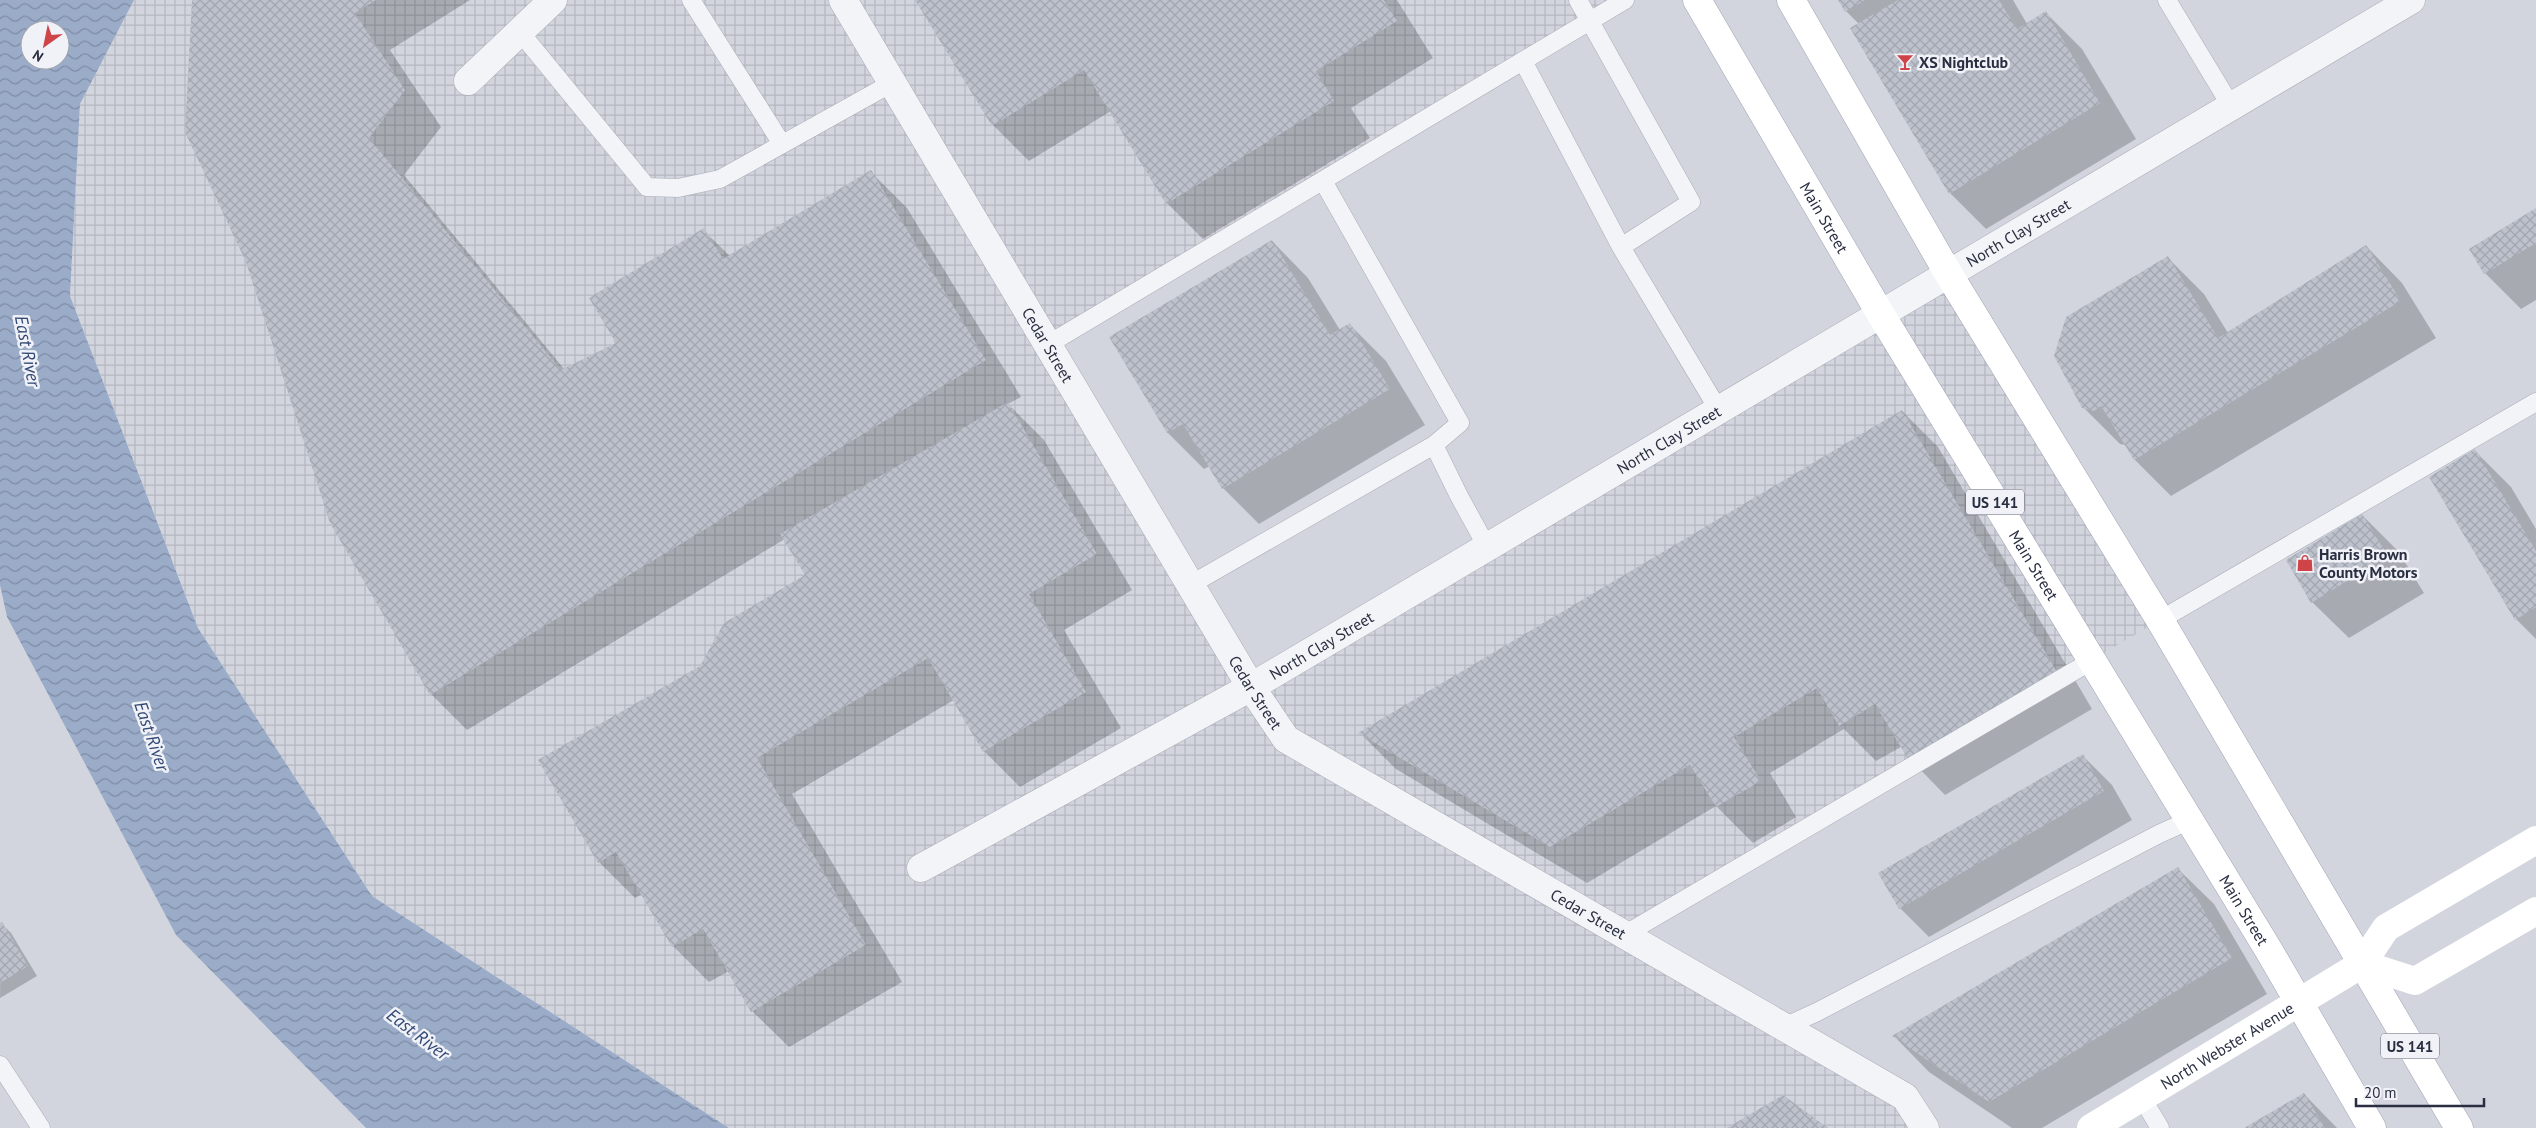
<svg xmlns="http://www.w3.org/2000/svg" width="2536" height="1128" font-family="'PT Sans',sans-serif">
  <defs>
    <pattern id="industrial-grid" width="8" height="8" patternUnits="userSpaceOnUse" patternTransform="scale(1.25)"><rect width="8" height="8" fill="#d2d5de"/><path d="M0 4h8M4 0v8" fill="none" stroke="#b4b7c0"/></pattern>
    <pattern id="water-waves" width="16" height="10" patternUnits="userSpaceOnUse" patternTransform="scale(1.25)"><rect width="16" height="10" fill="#9bacc9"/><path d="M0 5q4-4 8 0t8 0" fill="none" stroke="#7e8ca5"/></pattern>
    <pattern id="building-cross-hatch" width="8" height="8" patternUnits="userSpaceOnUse" patternTransform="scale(1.25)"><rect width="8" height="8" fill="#bdc1cc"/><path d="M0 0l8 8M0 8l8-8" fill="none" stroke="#a2a6b0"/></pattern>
  </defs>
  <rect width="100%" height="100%" fill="#e0e3e9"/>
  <path fill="#d2d5de" d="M1625,0H2536V1128H1925L1251,687L1047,345Z
    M0,585L7,617L176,935L366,1128H0Z"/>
  <path fill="url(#industrial-grid)" d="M134,0H1625L1047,344L1250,687L1948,273L2160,620L1624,935L1784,1027L1925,1128H729L372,896L198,628L70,296L80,104Z"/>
  <path fill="url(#water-waves)" fill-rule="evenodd" d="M0,0H134L80,104L70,296L198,628L372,896L729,1128H366L176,935L7,617L0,585ZM30,30H60V60H30Z"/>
  <path fill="#0003" d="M194,0H470L390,50L441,127L404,175L565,370L618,343L703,230L730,256L871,172L907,208L1021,397L1008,404L1044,440L1132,590L1064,630L1121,728L1020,787L984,751L954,700L792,794L902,982L789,1047L752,1011L729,971L709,982L673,946L642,894L635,898L599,862L701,667L807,576L785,539L467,730L431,694Z
    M916,0H1397L1433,58L1351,108L1370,138L1203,239L1167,203L1111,111L1029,161L993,125Z
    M1840,0H2013L2027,24L2046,13L2082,49L2136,139L1986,229L1950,193L1859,24L1846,11Z
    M2536,210V300L2521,309L2485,273Z
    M1272,241L1308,278L1340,330L1350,325L1386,361L1425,425L1259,524L1223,488L1210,466L1204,469L1168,433L1111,338Z
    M2366,246L2402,283L2436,338L2171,496L2135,460L2126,445L2120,444L2083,407L2168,258L2204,294L2228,333Z
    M1902,411L1938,447L2092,709L1945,795L1909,758L1901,747L1876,761L1844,729L1770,773L1796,817L1753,843L1716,806L1587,883L1396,769L1360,733Z
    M2475,451L2511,487L2536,529V639L2516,619Z
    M2362,515L2398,551L2424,593L2349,638L2312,602Z
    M2083,756L2112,785L2132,820L1929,937L1900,908Z
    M2177,868L2214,904L2267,994L2042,1128H2012L1929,1072L1894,1036Z
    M1,923L11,933L37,976L0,998Z
    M2304,1094L2337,1128H2246Z"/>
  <path fill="url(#building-cross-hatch)" d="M192,0H376L355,13L405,90L369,138L561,370L616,343L589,298L704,228L723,259L871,170L986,360L430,695L330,523L246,262L185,132Z
    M915,0H1384L1397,21L1316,71L1334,101L1166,204L1084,70L992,126Z
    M1838,0H1865L1845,12Z
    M1898,0H1999L2017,29L2046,11L2100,103L1949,194L1850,28Z
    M2536,208V243L2484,274L2469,249Z
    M1272,240L1330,335L1350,323L1390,389L1222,489L1183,424L1167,433L1109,337Z
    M2366,245L2401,301L2134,460L2101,406L2094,411L2082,408L2054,356L2066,317L2168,256L2218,338Z
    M1008,402L1097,554L1029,594L1086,692L983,752L928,658L757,758L866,945L751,1012L703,929L672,947L616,852L598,863L538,760L700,666L724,623L805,575L780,534Z
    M1902,410L2057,672L1908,759L1875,704L1839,726L1817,688L1734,737L1761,781L1716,807L1690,765L1550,847L1358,733Z
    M2475,449L2536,551V607L2515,620L2429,477Z
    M2362,514L2388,556L2311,603L2286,560Z
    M2083,754L2104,791L1899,909L1878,873Z
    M2178,867L2232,958L1989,1102L1892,1036Z
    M2,922L28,966L0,983V923Z
    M2304,1093L2325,1128H2244Z
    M1783,1095L1828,1128H1727Z"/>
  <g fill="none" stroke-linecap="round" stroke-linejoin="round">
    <g stroke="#a9adb7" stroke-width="19">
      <path id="service" d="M691,0L782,144
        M1578,0L1691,202L1621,247
        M2167,0L2231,106
        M520,32L647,187L678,188L720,179L892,83
        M1523,61L1621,247L1718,409
        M1323,181L1460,423L1434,445L1459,496L1487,547
        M1047,345L1625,0
        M1190,585L1434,445
        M2160,620L2536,402
        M1624,935L2093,660
        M1784,1027L1817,1012L2159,834L2190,820
        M0,1065L41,1128
        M2142,1098L2160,1128"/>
    </g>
    <g stroke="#a9adb7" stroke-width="29">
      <g id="minor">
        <path id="s1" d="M843,0L1251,687L1286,739L1905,1097L1925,1128"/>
        <path d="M468,81L553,0"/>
        <path id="s2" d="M921,868L1251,687L2411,0"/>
      </g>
    </g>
    <g stroke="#9fa5b5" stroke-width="29">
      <g id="primary">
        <path id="s4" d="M1697,0L1880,313L2268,949L2372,1128"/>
        <path d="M1791,0L1948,273L2160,620L2459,1128"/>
      </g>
    </g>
    <use href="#service" stroke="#f3f4f7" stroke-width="18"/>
    <use href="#minor" stroke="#f3f4f7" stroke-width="28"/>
    <g stroke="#fff" stroke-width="28">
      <path d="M2362,964L2415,981L2536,911"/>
      <path id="s3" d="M2091,1128L2362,964L2386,928L2536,840"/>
    </g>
    <use href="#primary" stroke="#fff" stroke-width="28"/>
  </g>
  <defs>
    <g id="bar-bare" transform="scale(1.35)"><path d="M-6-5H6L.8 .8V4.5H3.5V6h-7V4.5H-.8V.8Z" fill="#cf4449" stroke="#f0f2f7" stroke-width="2.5" paint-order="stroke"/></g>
    <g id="shop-bare" transform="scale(1.35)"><path d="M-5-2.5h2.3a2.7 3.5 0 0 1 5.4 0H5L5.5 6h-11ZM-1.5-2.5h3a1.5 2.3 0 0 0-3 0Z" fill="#cf4449" stroke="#f0f2f7" stroke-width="2.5" paint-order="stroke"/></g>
  </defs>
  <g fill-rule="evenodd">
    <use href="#bar-bare" x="1905" y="62"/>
    <use href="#shop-bare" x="2305" y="563"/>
  </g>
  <g text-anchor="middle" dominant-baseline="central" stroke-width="5" stroke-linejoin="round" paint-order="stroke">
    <g fill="#f0f2f7" stroke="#656978" stroke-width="1">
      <rect x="1966" y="489.5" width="58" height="25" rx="4"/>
      <rect x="2381" y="1033.5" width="58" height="25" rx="4"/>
    </g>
    <g font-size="15" font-weight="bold" fill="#292e41">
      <text x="1995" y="502">US 141</text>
      <text x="2410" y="1046">US 141</text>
    </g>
    <g font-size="16" font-weight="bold" fill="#292e41" stroke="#f0f2f7" text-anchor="start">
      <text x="1919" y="62">XS Nightclub</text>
      <text x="2319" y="554">Harris Brown<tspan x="2319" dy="18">County Motors</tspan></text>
    </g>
    <g font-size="16" fill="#292e41" stroke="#f0f2f7">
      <text stroke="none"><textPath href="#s4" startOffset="252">Main Street</textPath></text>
      <text stroke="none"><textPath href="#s2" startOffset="1268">North Clay Street</textPath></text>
      <text stroke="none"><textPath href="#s1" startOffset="401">Cedar Street</textPath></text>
      <text stroke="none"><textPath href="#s2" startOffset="862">North Clay Street</textPath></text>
      <text stroke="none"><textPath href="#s4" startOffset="658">Main Street</textPath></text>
      <text stroke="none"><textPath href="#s2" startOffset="458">North Clay Street</textPath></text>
      <text stroke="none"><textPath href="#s1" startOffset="806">Cedar Street</textPath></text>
      <text stroke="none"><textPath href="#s4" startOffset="1062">Main Street</textPath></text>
      <text stroke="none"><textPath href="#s1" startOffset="1211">Cedar Street</textPath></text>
      <text stroke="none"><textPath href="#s3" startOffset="159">North Webster Avenue</textPath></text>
    </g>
    <g font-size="18" font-style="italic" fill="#324875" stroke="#f0f2f7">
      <text transform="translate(28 351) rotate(79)">East River</text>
      <text transform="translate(152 736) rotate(71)">East River</text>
      <text transform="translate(418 1034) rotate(37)">East River</text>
    </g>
  </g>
  <g transform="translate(45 45) rotate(213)"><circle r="24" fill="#f0f2f7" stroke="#a0a4ae"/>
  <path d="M0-4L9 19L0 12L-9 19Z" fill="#cf4449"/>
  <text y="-8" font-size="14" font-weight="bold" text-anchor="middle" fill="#292e41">N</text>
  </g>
  <path d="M2356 1098v8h128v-8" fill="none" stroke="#292e41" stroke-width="2.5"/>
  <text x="2364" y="1098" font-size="15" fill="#292e41" stroke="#f0f2f7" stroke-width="4" paint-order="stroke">20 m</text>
</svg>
